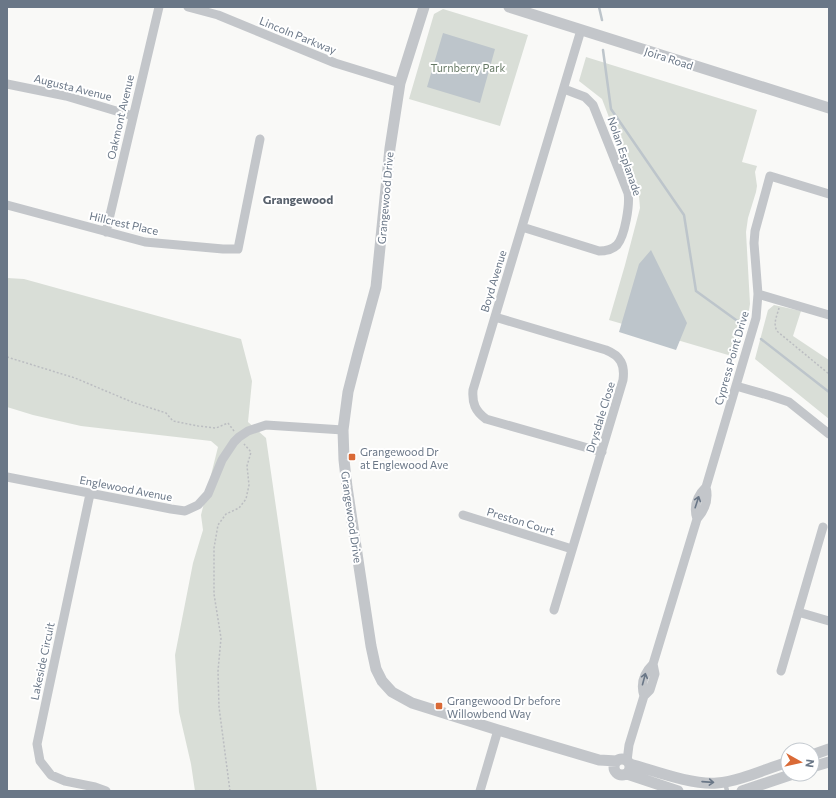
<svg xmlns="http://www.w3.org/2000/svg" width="836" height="798" font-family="Commissioner,sans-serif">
  <rect width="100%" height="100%" fill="#f9f9f7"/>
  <path fill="#d9ded7" d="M443,9L528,35L500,126L409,99L434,14Z
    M586,57L757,110L742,162L757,166L755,172L757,186L756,192L748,218L746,232L750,304L748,316L735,357L609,320L625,265L640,208L639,196L602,99L579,81Z
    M7,278L24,279L241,339L252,381L248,422L266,438L317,791H195L191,764L179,712L175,655L193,563L203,530L201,515L218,447L211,441L81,426L33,415L7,407Z
    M774,305L801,311L793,336L829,360V419L755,359L768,310Z"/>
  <path fill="#bdc5cb" d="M443,33L495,49L480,103L427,87Z
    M651,250L687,323L676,350L619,332L639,264Z"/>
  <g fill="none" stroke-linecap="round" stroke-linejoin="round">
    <path stroke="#bdc5cb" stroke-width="2.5" d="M599,7L602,20
      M603,50L611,109L684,215L696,291L743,325
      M761,339L829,392"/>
    <path stroke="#bbbdc1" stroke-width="1.5" stroke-dasharray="2 2" stroke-linecap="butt" d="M779,308C777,316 772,325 778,332L829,374
      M7,357L75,378L132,402L166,413L173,421L198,426L216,428L228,423L234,431
      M230,791L219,707L218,671L221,638L214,594V548L218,525L226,514L239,508L246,499L249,485L247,466L251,452L244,444"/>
    <path stroke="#c3c6ca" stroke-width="4.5" d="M725,782L727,791"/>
    <path stroke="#c3c6ca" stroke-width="9" d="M188,7L218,15L335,63L400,83
      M581,30L473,390C472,403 475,411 486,419L602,452
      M7,84L66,96L133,116
      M7,205L145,242L223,249H238L260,139
      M522,227L599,251C606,251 612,250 617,245C625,236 630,204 628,193L593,105L585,97L564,89
      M106,232L159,7
      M758,294L829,315
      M495,317L606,350C621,356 625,365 623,380L554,610
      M736,386L771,396L789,402L829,434
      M7,477L171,509L185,511L198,505L208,494L222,460L234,442L239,437L248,431L266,425L343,430
      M90,494L37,744L40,761L51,775L65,781L95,787L106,791
      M463,515L572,549
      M697,519C693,507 697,496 706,487L756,318L758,294L754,243L755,231L770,176L829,194
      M798,612L829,621
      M781,671L823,527
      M644,696C640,684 644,673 653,664L697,519C705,510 709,499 706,487
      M627,761L629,745L644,696L650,690L655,674L653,664
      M480,791L498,730"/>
    <path stroke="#c3c6ca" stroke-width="11" d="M424,7L400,83L390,148L376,287L358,353L348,392L343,430L344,460L347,487L371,646L376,669L382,681L392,692L412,703L498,730L599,760L617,761
      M509,7L829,108
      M812,755L829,749
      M614 767a8 8 0 1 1 16 0a8 8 0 1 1-16 0Z
      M630,764C655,771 691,785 717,783C741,781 765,769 788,762
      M812,767L829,762
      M627,774L678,791
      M742,791L793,774"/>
  </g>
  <defs><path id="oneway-shaft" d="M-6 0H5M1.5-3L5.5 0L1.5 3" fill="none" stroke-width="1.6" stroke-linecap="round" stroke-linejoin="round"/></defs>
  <g stroke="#6a7787">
    <use href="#oneway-shaft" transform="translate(697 502) rotate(-72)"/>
    <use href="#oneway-shaft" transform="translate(644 679) rotate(-75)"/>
    <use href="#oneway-shaft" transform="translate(708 782) rotate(4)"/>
  </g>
  <g fill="#da6a36" stroke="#fff" stroke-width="1.5">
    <rect x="348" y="453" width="8" height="8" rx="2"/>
    <rect x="435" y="702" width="8" height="8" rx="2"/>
  </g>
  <g text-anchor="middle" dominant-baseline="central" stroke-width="4" stroke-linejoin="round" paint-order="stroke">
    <g font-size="11" fill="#6a7787" stroke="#fff">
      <text transform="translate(298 35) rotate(22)">Lincoln Parkway</text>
      <text transform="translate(669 58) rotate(18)">Joira Road</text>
      <text transform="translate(73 87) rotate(14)">Augusta Avenue</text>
      <text transform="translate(120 117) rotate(-77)">Oakmont Avenue</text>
      <text transform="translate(625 156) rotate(71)">Nolan Esplanade</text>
      <text transform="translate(385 198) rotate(-85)">Grangewood Drive</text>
      <text transform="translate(124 223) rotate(13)">Hillcrest Place</text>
      <text transform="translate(493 281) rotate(-73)">Boyd Avenue</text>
      <text transform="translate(731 358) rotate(-74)">Cypress Point Drive</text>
      <text transform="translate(600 417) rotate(-73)">Drysdale Close</text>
      <text transform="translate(126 488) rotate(11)">Englewood Avenue</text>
      <text transform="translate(352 517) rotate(82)">Grangewood Drive</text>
      <text transform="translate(521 521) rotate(17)">Preston Court</text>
      <text transform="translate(42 661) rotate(-78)">Lakeside Circuit</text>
    </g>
    <g font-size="11" fill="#667965" stroke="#fff">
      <text x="468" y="67">Turnberry Park</text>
    </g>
    <g font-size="11" fill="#6a7787" stroke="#fff" text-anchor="start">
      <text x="360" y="451">Grangewood Dr<tspan x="360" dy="13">at Englewood Ave</tspan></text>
      <text x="447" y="700">Grangewood Dr before<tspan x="447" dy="13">Willowbend Way</tspan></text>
    </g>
    <g font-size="12" font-weight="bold" fill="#58616c" stroke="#fff">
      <text x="298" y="199">Grangewood</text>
    </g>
  </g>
  <rect width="836" height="798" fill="none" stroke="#6a7787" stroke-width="16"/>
  <g transform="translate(800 762) rotate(98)"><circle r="19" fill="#ffffff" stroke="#c3c9cf"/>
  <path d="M0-3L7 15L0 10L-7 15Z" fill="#da6a36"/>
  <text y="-6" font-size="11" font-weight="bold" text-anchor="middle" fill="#6a7787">N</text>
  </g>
</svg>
